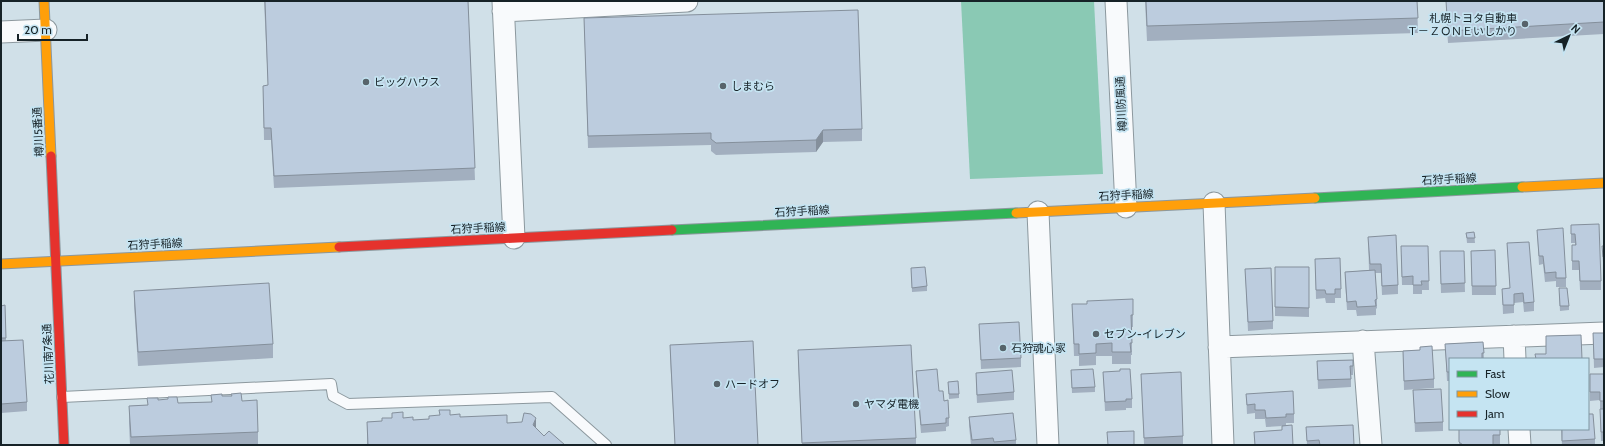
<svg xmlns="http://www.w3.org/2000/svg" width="1605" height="446" font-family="Cabin,'Noto Sans JP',sans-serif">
  <rect width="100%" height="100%" fill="#d0e0e8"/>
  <path fill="#8ac9b4" d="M961,1H1094L1103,174L970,179Z"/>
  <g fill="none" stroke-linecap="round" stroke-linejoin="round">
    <g stroke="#8c989e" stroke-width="12">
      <path id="lane" d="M62,397L331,384L333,396L348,404L552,397L606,445"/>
    </g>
    <g stroke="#8c989e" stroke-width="23">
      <path id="street" d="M503,1L514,238
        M1116,1L1126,207
        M503,11L687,1
        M1,32L46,30
        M1214,203L1223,445
        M1038,212L1048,445
        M1514,336L1515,359
        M1363,341L1371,445
        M1219,347L1604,333
        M1519,429L1520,445"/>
    </g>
    <g stroke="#8c989e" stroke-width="11">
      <path id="fast" d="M1315,198L1522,187
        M672,230L1016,213"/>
    </g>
    <g stroke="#8c989e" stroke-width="11">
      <path id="slow" d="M44,1L51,156
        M1522,187L1604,183
        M1016,213L1315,198
        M1,264L339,247"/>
    </g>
    <g stroke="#8c989e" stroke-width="11">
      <path id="jam" d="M51,156L64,445
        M339,247L672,230"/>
    </g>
    <use href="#lane" stroke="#f8fafc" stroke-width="10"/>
    <use href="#street" stroke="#f8fafc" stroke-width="21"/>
    <use href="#fast" stroke="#30b455" stroke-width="9"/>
    <use href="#slow" stroke="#ff9f0a" stroke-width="9"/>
    <use href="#jam" stroke="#e5322d" stroke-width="9"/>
  </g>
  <path fill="#a2afbf" d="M264,1H468L475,180L274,188L271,140H264L263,86L268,85Z
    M1145,1H1417L1418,33L1147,41Z
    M1446,1H1604V34L1448,43L1446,14Z
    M584,18L862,129V141L823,142L816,152L716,155L711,151V145L588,148Z
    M1571,225L1601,281V290H1580L1579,270H1572V245H1575V243H1571Z
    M1537,230L1566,278V287H1556V281L1545,282L1543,264L1539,265Z
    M1474,232L1475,243H1467L1466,233Z
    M1368,237L1398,285V294L1382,295L1381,273H1375L1377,299V308L1376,309V315L1357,316L1356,310H1347L1345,281V272L1369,270Z
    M1507,243L1534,302V311L1524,312L1523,302L1514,303V313L1503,314L1502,289L1510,288Z
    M1428,246L1429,290H1422V294H1413V285H1402L1401,255Z
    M1604,246V262H1603L1602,250Z
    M1495,250L1496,295H1472L1471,251Z
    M1464,251L1465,292L1441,293L1440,260Z
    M1315,259L1341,289V298H1335V303H1326L1325,298L1316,299Z
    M1275,267H1309V317L1275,316Z
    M911,268L927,286V291L912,292Z
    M1245,269L1273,321V329L1248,331Z
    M134,291L273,344V358L138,366L134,305Z
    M1559,293L1569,306V310L1560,311Z
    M1133,299V327H1132V355H1131V364H1112V356H1096V365L1079,366V356H1074L1072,304H1087Z
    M5,305L6,341L27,402V411L1,413V306Z
    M979,324L1021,358V367L981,369Z
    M1593,333H1604V367L1594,368Z
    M1483,342L1484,359H1450V381H1447L1445,344Z
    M670,345L758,445H675L670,357Z
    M798,350L916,438V445H802L798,362Z
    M1403,351L1434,379V388L1404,390Z
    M1353,360V375H1351V387L1318,389L1317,361Z
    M1071,370L1095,387V392L1072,393Z
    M916,371L939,391L944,401L949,418V426L946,427V431L921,433L916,379Z
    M1103,372L1132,399V408H1126V410L1105,411Z
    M976,373L1014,392V400L977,403L976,382Z
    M1141,374L1183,436V445H1144Z
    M1590,374H1604V441H1601L1600,418V400L1590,401Z
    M948,382L959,394V398L949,399Z
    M1413,390L1443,422V431L1415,432Z
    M1246,394L1294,414V423H1286V425L1293,445H1255L1254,432L1282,430V426L1266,427L1265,419H1255V413L1247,414Z
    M222,396L242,401L258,432V445H130L129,423V406L147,405L158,400L178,403L211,402Z
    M392,413L403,418L413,420L429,419L450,415L460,417L507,423L536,428L544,436L565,445H367V422L382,421L392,418Z
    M969,417L1016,440V445H971L969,426Z
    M1306,427L1354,445H1307Z
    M1459,429H1500V444H1493V445H1459Z
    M1561,429H1588L1595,439V445H1562Z"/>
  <path fill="#848f9b" d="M823,130V142L816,152V140Z
    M536,418V435L533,425Z"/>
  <path fill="#bcccde" stroke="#848f9b" d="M265,1H468L475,168L274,176L271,128H264L263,86L268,85Z
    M1146,1H1417L1418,18L1147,26Z
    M1446,1H1604V22L1448,31Z
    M858,10L862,129L823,130L816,140L716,143L711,139V133L588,136L584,18Z
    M1599,224L1601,281H1580L1579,261H1572V245H1576L1575,234H1571V225Z
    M1563,228L1566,278H1556V272L1545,273L1543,256H1539L1537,230Z
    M1474,232L1475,238H1467L1466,233Z
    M1396,235L1398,285L1382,286L1381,264H1370L1368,237Z
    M1529,242L1534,302L1524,303L1523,293L1514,294V305H1503L1502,289L1510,288L1507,243Z
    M1401,246H1428L1429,281H1421L1422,285H1413V276L1402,277Z
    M1602,246H1604V257H1603Z
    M1495,250L1496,286H1472L1471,251Z
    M1440,251H1464L1465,283L1441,284Z
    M1340,258L1341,289H1335V294H1326L1325,290H1316L1315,259Z
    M925,267L927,286L912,288L911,268Z
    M1275,267H1309V308L1275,307Z
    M1271,268L1273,321L1248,322L1245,269Z
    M1375,270L1377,299L1375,300L1376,306L1357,307L1356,301L1347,302L1345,272Z
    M269,283L273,344L138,352L134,291Z
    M1559,288H1567L1569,306H1560Z
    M1133,299V315H1131L1132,343H1130L1131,352H1112V343L1096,344V353L1079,354V344H1074L1072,304H1087V301Z
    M5,305L6,338H1V306Z
    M1019,322L1021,358L981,360L979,324Z
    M1593,333H1604V359H1594Z
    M1581,335L1582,359H1536L1535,354H1546V336Z
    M23,340L27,402L1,404V341Z
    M753,341L758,445H675L670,345Z
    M1483,342L1484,353H1482V359H1450V372H1447L1445,344Z
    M911,345L916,438L802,443L798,350Z
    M1432,346L1434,379L1404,381L1403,351L1420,350V347Z
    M1353,360V366H1350L1351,379L1318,380L1317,361Z
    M937,369L939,391H943L944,401L948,400L949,418H946V423L921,425L916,371Z
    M1093,369L1095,387L1072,388L1071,370Z
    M1120,369H1130L1132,399H1126V401L1105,402L1103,372L1120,371Z
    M1012,370L1014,392L977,395L976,373Z
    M1181,372L1183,436L1144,438L1141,374Z
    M1590,374H1604V401H1600V392H1590Z
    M958,381L959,394H949L948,382Z
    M1441,389L1443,422L1415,423L1413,390Z
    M1293,391L1294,414H1286V417L1266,418L1265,410H1255V404L1247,405L1246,394Z
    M241,393L242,401L257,400L258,432L131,437L129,406L148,405L147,398H158V400L168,399V397H177L178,403L212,402L211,395L222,394V396H232L231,394Z
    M1600,409H1604V432H1601Z
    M439,410H450V415L460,414V417L507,415V423L522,422L524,413L531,414L536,418L533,425L544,436L549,431L565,445H368L367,422L382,421V418H392V413L403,412V418L413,417V420L429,419V416L440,415Z
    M1013,413L1016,440L994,442L993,438L972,440L969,417Z
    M1588,414H1593L1595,439L1562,441V429H1588Z
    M1292,425L1293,445H1255L1254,432L1282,430V426Z
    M1353,425L1354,445H1320L1319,440L1307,441L1306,427Z
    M1459,429H1500V435H1493V445H1463L1459,442Z
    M1134,431V445H1108L1107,432Z"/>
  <g fill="#57646b" stroke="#c5e4f2" stroke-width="1.5">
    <circle cx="1525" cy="24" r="4"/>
    <circle cx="366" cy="82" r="4"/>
    <circle cx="723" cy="86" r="4"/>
    <circle cx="1096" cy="334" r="4"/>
    <circle cx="1003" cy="348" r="4"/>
    <circle cx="717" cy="384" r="4"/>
    <circle cx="856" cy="404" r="4"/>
  </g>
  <g text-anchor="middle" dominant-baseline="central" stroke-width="3.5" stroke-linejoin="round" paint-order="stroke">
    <g font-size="11" fill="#162227" stroke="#c5e4f2" text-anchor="start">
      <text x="1517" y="18" text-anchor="end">札幌トヨタ自動車<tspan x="1517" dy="13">Ｔ－ＺＯＮＥいしかり</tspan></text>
      <text x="374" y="82">ビッグハウス</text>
      <text x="731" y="86">しまむら</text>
      <text x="1104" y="334">セブン-イレブン</text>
      <text x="1011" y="348">石狩魂心家</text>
      <text x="725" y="384">ハードオフ</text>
      <text x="864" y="404">ヤマダ電機</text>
    </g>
    <g font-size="11" fill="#162227" stroke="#c5e4f2">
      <text transform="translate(1121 104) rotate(-93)">樽川防風通</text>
      <text transform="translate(38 132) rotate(-93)">樽川5番通</text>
      <text transform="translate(1449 179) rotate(-3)">石狩手稲線</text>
      <text transform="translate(1126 195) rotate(-3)">石狩手稲線</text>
      <text transform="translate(802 211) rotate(-3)">石狩手稲線</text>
      <text transform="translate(478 228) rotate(-3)">石狩手稲線</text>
      <text transform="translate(155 244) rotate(-3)">石狩手稲線</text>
      <text transform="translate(48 354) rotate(-93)">花川南7条通</text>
    </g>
  </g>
  <rect width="1605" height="446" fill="none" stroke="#162227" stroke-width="4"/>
  <rect x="1449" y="358" width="140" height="72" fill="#c5e4f2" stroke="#7f96a1"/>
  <rect x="1457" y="371" width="20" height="6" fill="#30b455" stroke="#7f96a1"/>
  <text x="1485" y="378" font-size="12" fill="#162227">Fast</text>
  <rect x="1457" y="391" width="20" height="6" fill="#ff9f0a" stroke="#7f96a1"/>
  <text x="1485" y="398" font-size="12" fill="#162227">Slow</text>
  <rect x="1457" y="411" width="20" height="6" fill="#e5322d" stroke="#7f96a1"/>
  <text x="1485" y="418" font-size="12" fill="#162227">Jam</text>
  <g transform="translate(1569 36) rotate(43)" stroke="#c5e4f2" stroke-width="3" paint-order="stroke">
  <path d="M0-3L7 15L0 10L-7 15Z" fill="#162227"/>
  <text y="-6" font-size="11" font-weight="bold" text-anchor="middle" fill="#162227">N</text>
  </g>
  <path d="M18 34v6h69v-6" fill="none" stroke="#162227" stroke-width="2"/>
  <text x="24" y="34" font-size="12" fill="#162227" stroke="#c5e4f2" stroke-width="3" paint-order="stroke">20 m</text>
</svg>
